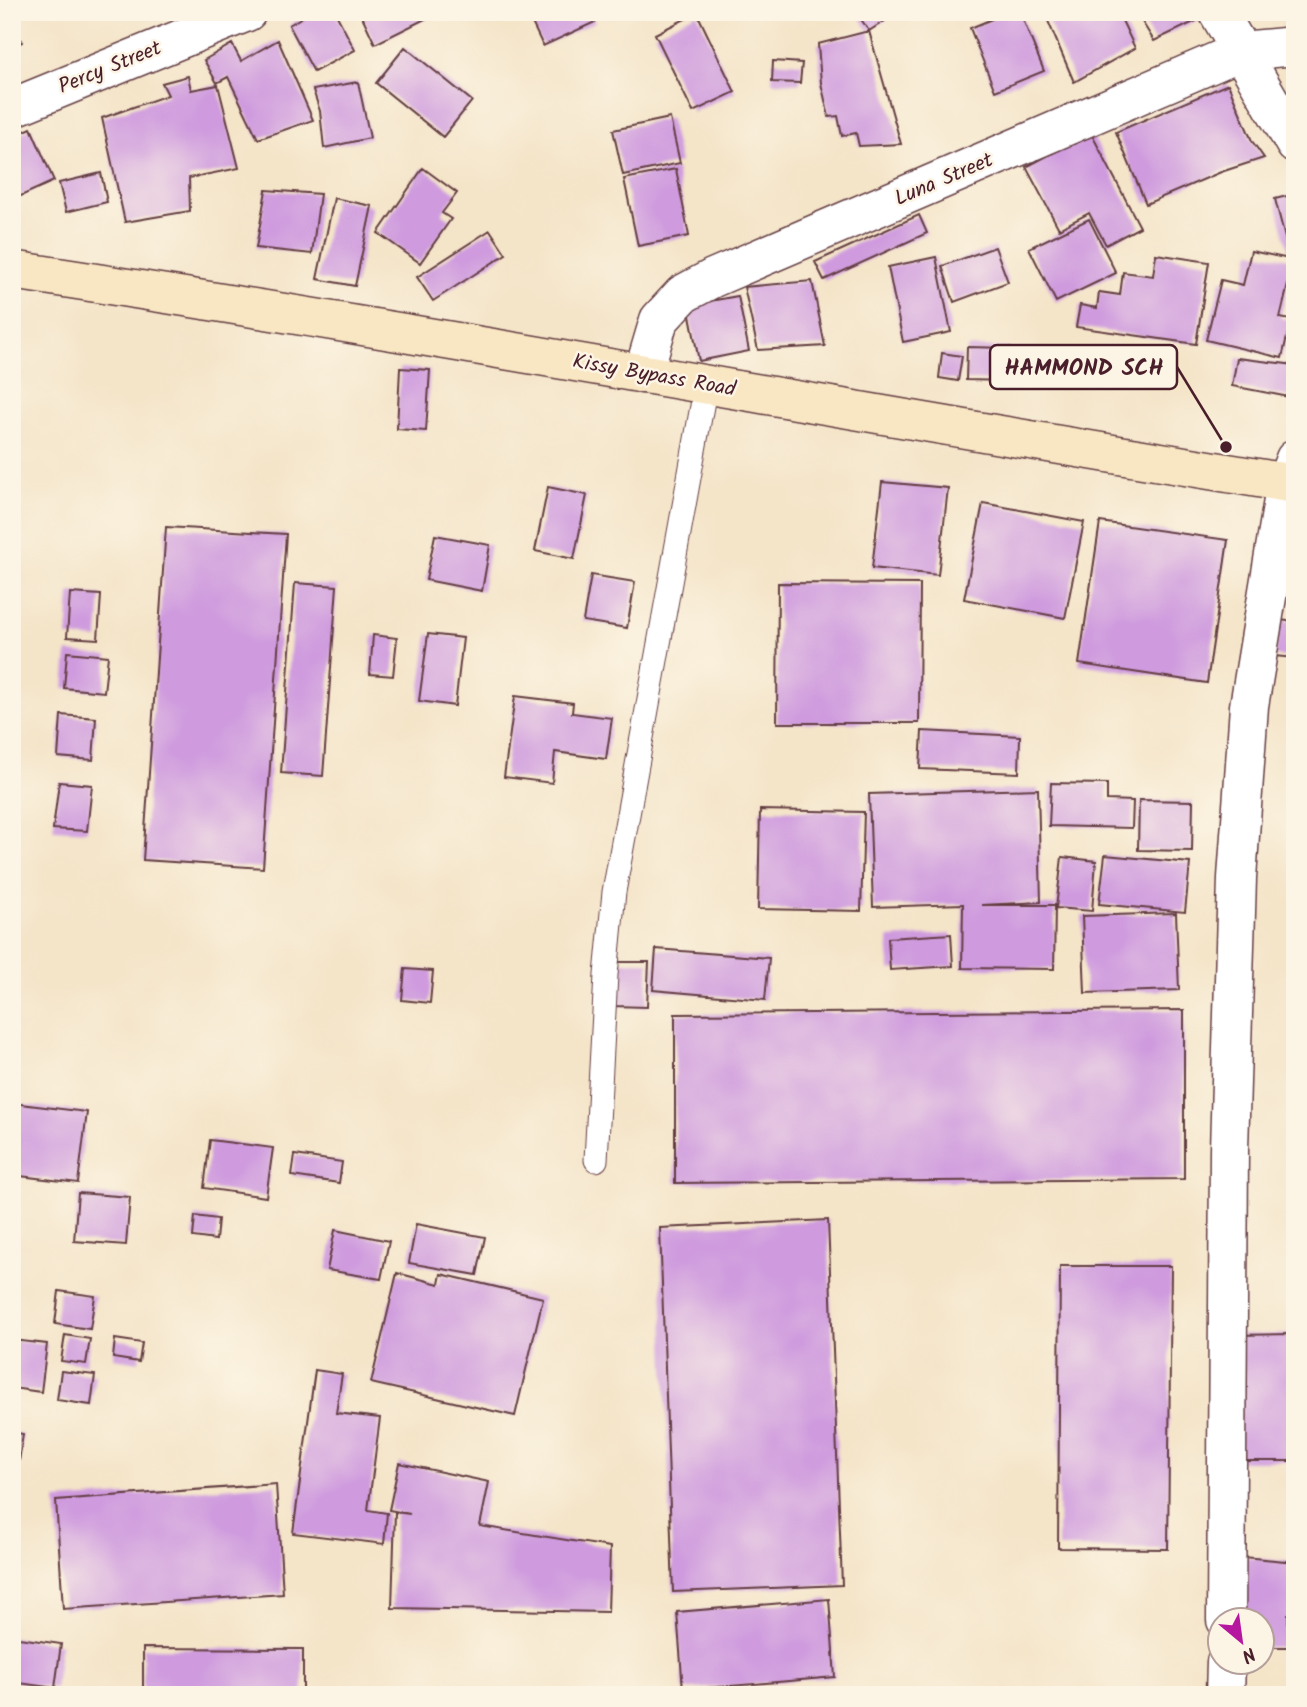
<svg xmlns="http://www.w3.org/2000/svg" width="1307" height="1707" font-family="Kalam,sans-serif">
  <rect width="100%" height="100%" fill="#fcf5e5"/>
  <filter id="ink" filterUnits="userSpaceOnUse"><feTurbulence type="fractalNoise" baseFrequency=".0143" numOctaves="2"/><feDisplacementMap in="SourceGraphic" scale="14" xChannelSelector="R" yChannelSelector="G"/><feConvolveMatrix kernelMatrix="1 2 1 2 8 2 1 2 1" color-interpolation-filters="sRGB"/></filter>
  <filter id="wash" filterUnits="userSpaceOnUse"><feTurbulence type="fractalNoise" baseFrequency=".00686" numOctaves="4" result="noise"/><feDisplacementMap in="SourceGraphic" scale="28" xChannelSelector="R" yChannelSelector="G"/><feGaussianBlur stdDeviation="1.57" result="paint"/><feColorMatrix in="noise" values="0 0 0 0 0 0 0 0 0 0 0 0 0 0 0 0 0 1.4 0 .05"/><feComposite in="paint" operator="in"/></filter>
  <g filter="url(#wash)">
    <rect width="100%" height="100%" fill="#f4e4c8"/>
    <g id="blocks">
      <path fill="#cf9bde" d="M311,12H335L355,50L314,72L289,25Z
        M360,12H426L429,17L375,44Z
        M527,12H590L595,22L543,46Z
        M856,12H899L869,31L901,144L859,146L856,133L842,136L838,116L829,117L821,83L818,44L869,31Z
        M956,12H978V13L959,19Z
        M1009,12H1020L1044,71L995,91L970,28Z
        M1063,12H1118L1135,48L1074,82L1048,21Z
        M1136,12H1193L1198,20L1154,41Z
        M697,13L735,92L693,112L655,34Z
        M12,24L22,42L12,47Z
        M278,40L313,120L258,139L228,77L217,83L204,60L232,44L241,61Z
        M405,47L472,101L443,137L376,83Z
        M773,61L802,63L800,83L772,82Z
        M188,76L191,90L218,85L239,168L189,178L190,211L125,222L102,118L168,95L162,83Z
        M358,82L370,138L324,148L320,111L313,90Z
        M1228,84L1252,141L1264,158L1221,172L1146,204L1116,132Z
        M670,118L680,163L623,175L613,130Z
        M31,128L54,181L12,200V137Z
        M1091,133L1140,227L1106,245L1089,213L1059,229L1026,167Z
        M423,168L457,193L442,213L451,219L420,263L378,233Z
        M676,169L689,236L638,246L624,179Z
        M101,173L107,202L66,212L59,183Z
        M266,190L320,194L312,254L256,248Z
        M1295,194V256L1290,257L1275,199Z
        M334,198L372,206L355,286L317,279Z
        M919,215L927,233L824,280L815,262Z
        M1089,219L1116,273L1056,302L1029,248Z
        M490,230L506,254L433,301L417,277Z
        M995,247L1008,282L954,302L942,266Z
        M1251,251L1294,260L1280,318L1291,320L1282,358L1206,340L1221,280L1243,285Z
        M1156,254L1209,262L1196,344L1076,327L1080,305L1097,308L1099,292L1120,295L1123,272L1153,276Z
        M936,257L951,332L903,342L888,267Z
        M812,281L825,346L758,350L744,287Z
        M738,296L749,351L699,361L688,305Z
        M967,347L1010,348L1009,381L966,380Z
        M942,353L962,356L958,381L939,378Z
        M1237,358L1295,365L1294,398L1232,386Z
        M400,368L430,370L426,431L397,429Z
        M882,482L948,488L938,575L872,568Z
        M548,487L587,495L574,559L535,551Z
        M983,503L1084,522L1065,618L964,599Z
        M1100,522L1228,540L1207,683L1079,664Z
        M166,527L286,534L263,868L143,860Z
        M435,535L490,545L482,591L426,580Z
        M591,575L635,582L627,628L583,621Z
        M295,583L337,586L323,776L281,773Z
        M778,583L920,584L919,723H777Z
        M70,593L101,595L98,639L67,637Z
        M1280,620L1295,622V658L1275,656Z
        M428,634L463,638L455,706L419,701Z
        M373,635L397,638L393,676L370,674Z
        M67,652L108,656L104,692L64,688Z
        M515,696L573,703L572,713L612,718L606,759L555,752L552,783L504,777Z
        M61,715L96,718L93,760L58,757Z
        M922,731L1020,736L1019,773L920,769Z
        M59,782L92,785L87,831L53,829Z
        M1051,783L1107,784V800L1133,801L1132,828L1049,826Z
        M1038,789L1041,902L982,905H1055L1054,969L962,968L963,904L873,907L869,794Z
        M1139,800L1193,801L1192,851L1138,850Z
        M760,810L864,812L861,911L758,909Z
        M1105,855L1190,863L1185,912L1099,904Z
        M1062,857L1096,861L1092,911L1056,908Z
        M1176,913L1179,990L1085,993L1082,916Z
        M951,934L953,966L890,970L888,938Z
        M656,949L769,958L765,1000L653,990Z
        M614,962H649L647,1007L613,1006Z
        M405,969L433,971L430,1003L402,1000Z
        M1184,1010V1179L675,1183V1014Z
        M12,1103L87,1112L78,1183L12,1175Z
        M210,1140L273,1148L266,1197L204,1188Z
        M295,1155L342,1162L339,1183L292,1176Z
        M78,1193L130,1197L126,1245L74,1241Z
        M195,1216L218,1219L216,1240L193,1237Z
        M828,1220L842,1585L673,1592L660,1228Z
        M416,1224L485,1237L477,1275L409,1263Z
        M335,1230L389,1241L381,1279L327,1270Z
        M1060,1266H1171L1168,1549L1058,1548Z
        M397,1273L439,1284L441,1274L543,1298L515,1416L371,1383Z
        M59,1291L95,1296L90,1329L55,1324Z
        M1295,1334V1461H1238L1236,1335Z
        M65,1335L90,1339L86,1364L61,1361Z
        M115,1339L142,1343L139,1362L113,1358Z
        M12,1340L47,1344L41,1392L12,1388Z
        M315,1370L342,1374L336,1413L380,1418L368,1510L387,1513L384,1544L293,1533Z
        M61,1371L95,1375L91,1405L57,1400Z
        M12,1432L23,1434L14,1496H12Z
        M399,1463L489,1482L480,1526L610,1547L608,1612L392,1608L395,1512L410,1514L389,1510Z
        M276,1484L283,1594L63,1609L56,1500Z
        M1243,1557L1295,1562V1613L1288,1614L1289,1647H1262V1620H1244Z
        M829,1599L835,1677L683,1690L677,1612Z
        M12,1637L61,1644L55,1688L12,1682Z
        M143,1648L303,1649V1695H143Z"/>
    </g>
  </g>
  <g filter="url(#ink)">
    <use href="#blocks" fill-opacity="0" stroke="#643d43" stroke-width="2"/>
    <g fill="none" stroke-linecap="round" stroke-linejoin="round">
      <g stroke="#643d43" stroke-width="25">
        <path id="service" d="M596,1160L606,975L614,892L706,384"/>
      </g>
      <g stroke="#643d43" stroke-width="41">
        <path id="minor" d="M1218,12L1295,144
          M12,108L247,12
          M643,374L659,320L683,294L713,278L1241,51L1295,46
          M1226,1620L1229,1150L1237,878L1249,706L1286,482L1295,459
          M1225,1695L1226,1662"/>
      </g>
      <g stroke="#643d43" stroke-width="41">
        <path id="secondary" d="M12,270C441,335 867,415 1295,484"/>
      </g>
      <use href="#service" stroke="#fff" stroke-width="23"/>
      <use href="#minor" stroke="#fff" stroke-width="38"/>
      <use href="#secondary" stroke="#f9e7c3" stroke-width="38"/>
    </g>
  </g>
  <g text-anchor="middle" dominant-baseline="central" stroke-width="5" stroke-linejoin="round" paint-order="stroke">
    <g font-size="21" fill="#4a1f2b" stroke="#fcf5e5">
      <text transform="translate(110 68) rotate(-22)">Percy Street</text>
      <text transform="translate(944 180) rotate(-23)">Luna Street</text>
      <text transform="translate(654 376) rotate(10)">Kissy Bypass Road</text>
    </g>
  </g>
  <path fill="none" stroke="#4a1f2b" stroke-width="2.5" d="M1226 447L1177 367"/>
  <circle fill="#4a1f2b" stroke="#fcf5e5" stroke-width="2.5" cx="1226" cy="447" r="7"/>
  <rect fill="#fcf5e5" stroke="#4a1f2b" stroke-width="2.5" x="990" y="345" width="187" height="44" rx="7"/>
  <g font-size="23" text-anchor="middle" font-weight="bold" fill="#4a1f2b">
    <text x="1084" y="375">HAMMOND SCH</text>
  </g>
  <rect width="1307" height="1707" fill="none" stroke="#fcf5e5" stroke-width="42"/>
  <g transform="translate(1241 1641) rotate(151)"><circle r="33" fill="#fcf5e5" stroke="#b59f9b" stroke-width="2"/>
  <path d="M0-5L12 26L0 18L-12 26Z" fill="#b5179e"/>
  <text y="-10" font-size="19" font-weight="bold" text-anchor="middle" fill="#4a1f2b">N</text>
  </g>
</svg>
